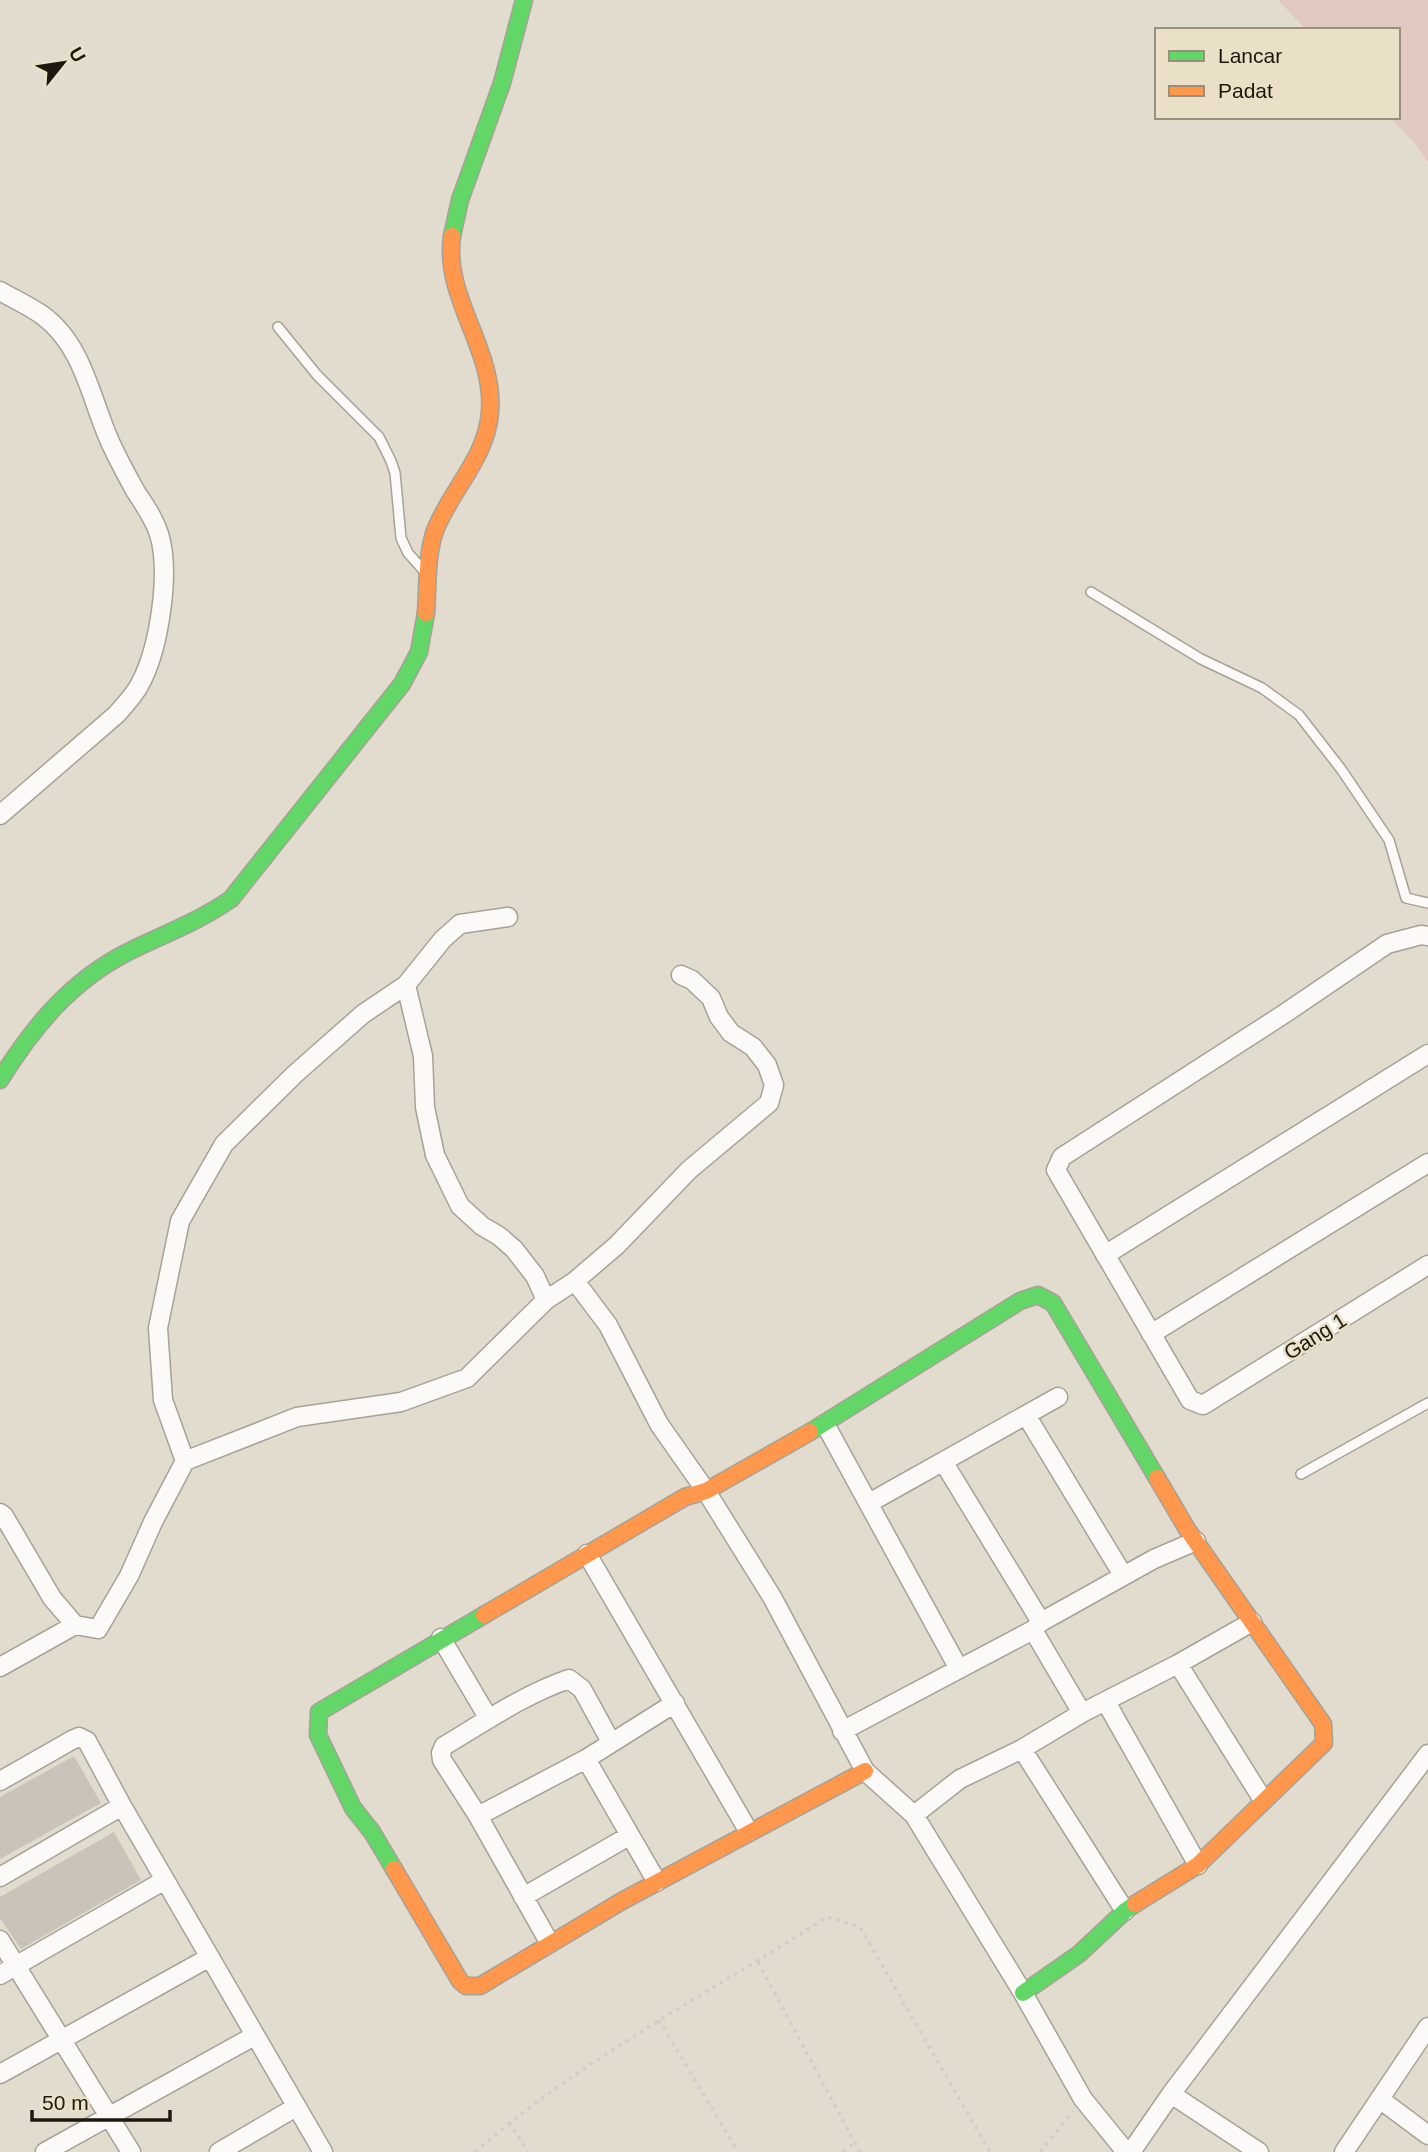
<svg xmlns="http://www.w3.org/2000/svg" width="1428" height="2152" font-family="Helvetica,sans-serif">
  <rect width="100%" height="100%" fill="#e2dccf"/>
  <path fill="#e0c9c0" d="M1278,0H1428V162L1417,146L1390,117H1398V30H1306Z"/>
  <path fill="#c9c3ba" d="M74,1756L101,1803L0,1859V1797Z
    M114,1832L141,1880L21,1949L0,1918V1897Z"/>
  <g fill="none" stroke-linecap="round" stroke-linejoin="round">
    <g stroke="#a7a297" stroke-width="12">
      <path id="lane" d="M278,327L317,375L379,437L391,461L395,473L401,538L408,553L425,572
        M1091,592L1201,659L1262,688L1299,715L1341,769L1389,840L1406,898L1428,903
        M1301,1474L1428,1403"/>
    </g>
    <g stroke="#a7a297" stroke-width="21">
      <path id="street" d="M0,291C14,299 29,306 42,315C84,345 91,401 111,444C119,461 127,476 136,492C145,506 154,518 159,534C171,573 159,649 140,684C134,696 125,704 117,714L0,815
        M1428,936L1421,935L1387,944L1284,1014L1062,1157L1056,1170L1190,1400L1203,1405L1428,1265
        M406,985L423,1056L425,1107L435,1155L460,1206L482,1226L499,1236L514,1249L535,1276L546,1300
        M1105,1255L1428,1054
        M575,1281L608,1325L659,1424L706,1491L772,1597L865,1771L914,1815L1023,1993L1083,2099L1126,2152
        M1151,1334L1428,1163
        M1026,1415L1123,1575
        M825,1424L959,1669
        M185,1461L163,1400L158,1328L180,1221L224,1144L295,1074L363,1014L406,985L443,939L460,924L508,917
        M944,1463L1041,1622
        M869,1503L1058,1397
        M0,1513L4,1516L52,1598L75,1625L98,1629L129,1576L153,1522L185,1461L297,1417L401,1402L467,1378L546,1300L575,1281L617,1245L689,1170L769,1103L774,1085L767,1065L753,1047L731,1033L719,1017L711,998L692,980L681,975
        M587,1554L749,1832
        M1033,1630L1082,1713
        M441,1638L489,1719
        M1178,1664L1263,1800
        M0,1667L75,1625
        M1106,1702L1198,1865
        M842,1731L1033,1630L1041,1622L1154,1559L1196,1541
        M1022,1749L1125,1911
        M586,1759L657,1882
        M0,1781L72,1740L79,1737L87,1741L122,1806L323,2152
        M914,1815L960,1779L1022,1749L1082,1713L1178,1664L1252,1622
        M478,1816L586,1759L675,1703
        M0,1877L122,1806
        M523,1897L629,1836
        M0,1940L131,2152
        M549,1942L478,1816L442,1760L441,1753L444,1746C484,1722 525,1694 569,1679L582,1689L611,1742
        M0,1975L165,1880
        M0,2074L210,1957
        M1171,2094L1259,2152
        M1381,2100L1428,2135
        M45,2152L254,2036
        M219,2152L296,2107
        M1131,2152L1171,2094L1428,1754
        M1344,2152L1428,2027"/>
    </g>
    <g stroke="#a7a297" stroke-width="19">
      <path id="fast" d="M452,236L460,200L502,83L524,0
        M0,1080C33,1027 70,982 126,953C162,935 198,922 231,899L402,684L419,652L426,613
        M810,1432L1020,1301L1038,1295L1053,1303L1157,1478
        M394,1869L372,1832L353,1808L318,1735L319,1712L484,1615
        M1023,1993L1079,1954L1125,1911L1135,1904"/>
    </g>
    <g stroke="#a7a297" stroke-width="19">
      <path id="slow" d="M426,613C428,584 426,554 436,528C453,488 487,456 490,412C495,349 443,298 452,236
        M484,1615L685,1497L706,1491L810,1432
        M394,1869L460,1981L466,1986H480L622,1901L865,1771
        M1135,1904L1198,1865L1324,1743L1323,1724L1187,1529L1157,1478"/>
    </g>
    <path stroke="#d0ceca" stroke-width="3.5" stroke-dasharray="3.5 5" stroke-linecap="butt" d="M758,1962L860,2152
      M659,2020L738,2152
      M509,2122L528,2152
      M475,2152C581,2059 710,1993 827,1917L860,1927L990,2152
      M843,2152L854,2143
      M1040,2152L1073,2111"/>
    <use href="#lane" stroke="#fbfaf8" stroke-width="9"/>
    <use href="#street" stroke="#fbfaf8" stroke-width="18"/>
    <use href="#fast" stroke="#63d668" stroke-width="16"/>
    <use href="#slow" stroke="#ff974d" stroke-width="16"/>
  </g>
  <g text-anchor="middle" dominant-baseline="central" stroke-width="5" stroke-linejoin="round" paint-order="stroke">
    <g font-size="21" fill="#1c180f" stroke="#eae0c7">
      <text transform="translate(1315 1336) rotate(-32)">Gang 1</text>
    </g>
  </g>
  <rect x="1155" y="28" width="245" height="91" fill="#eae0c7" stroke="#98907d" stroke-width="2"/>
  <rect x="1169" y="51" width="35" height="10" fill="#63d668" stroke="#98907d" stroke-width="2"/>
  <text x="1218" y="63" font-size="21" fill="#1c180f">Lancar</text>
  <rect x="1169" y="86" width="35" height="10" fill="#ff974d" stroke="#98907d" stroke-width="2"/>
  <text x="1218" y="98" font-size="21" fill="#1c180f">Padat</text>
  <g transform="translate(63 63) rotate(60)" stroke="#eae0c7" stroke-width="5" paint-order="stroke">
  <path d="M0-5L12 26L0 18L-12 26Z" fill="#1c180f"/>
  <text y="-10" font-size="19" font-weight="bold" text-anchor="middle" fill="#1c180f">U</text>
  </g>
  <path d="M32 2110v10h138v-10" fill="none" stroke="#1c180f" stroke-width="3.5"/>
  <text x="42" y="2110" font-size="21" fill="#1c180f" stroke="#eae0c7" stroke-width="5" paint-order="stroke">50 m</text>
</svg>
